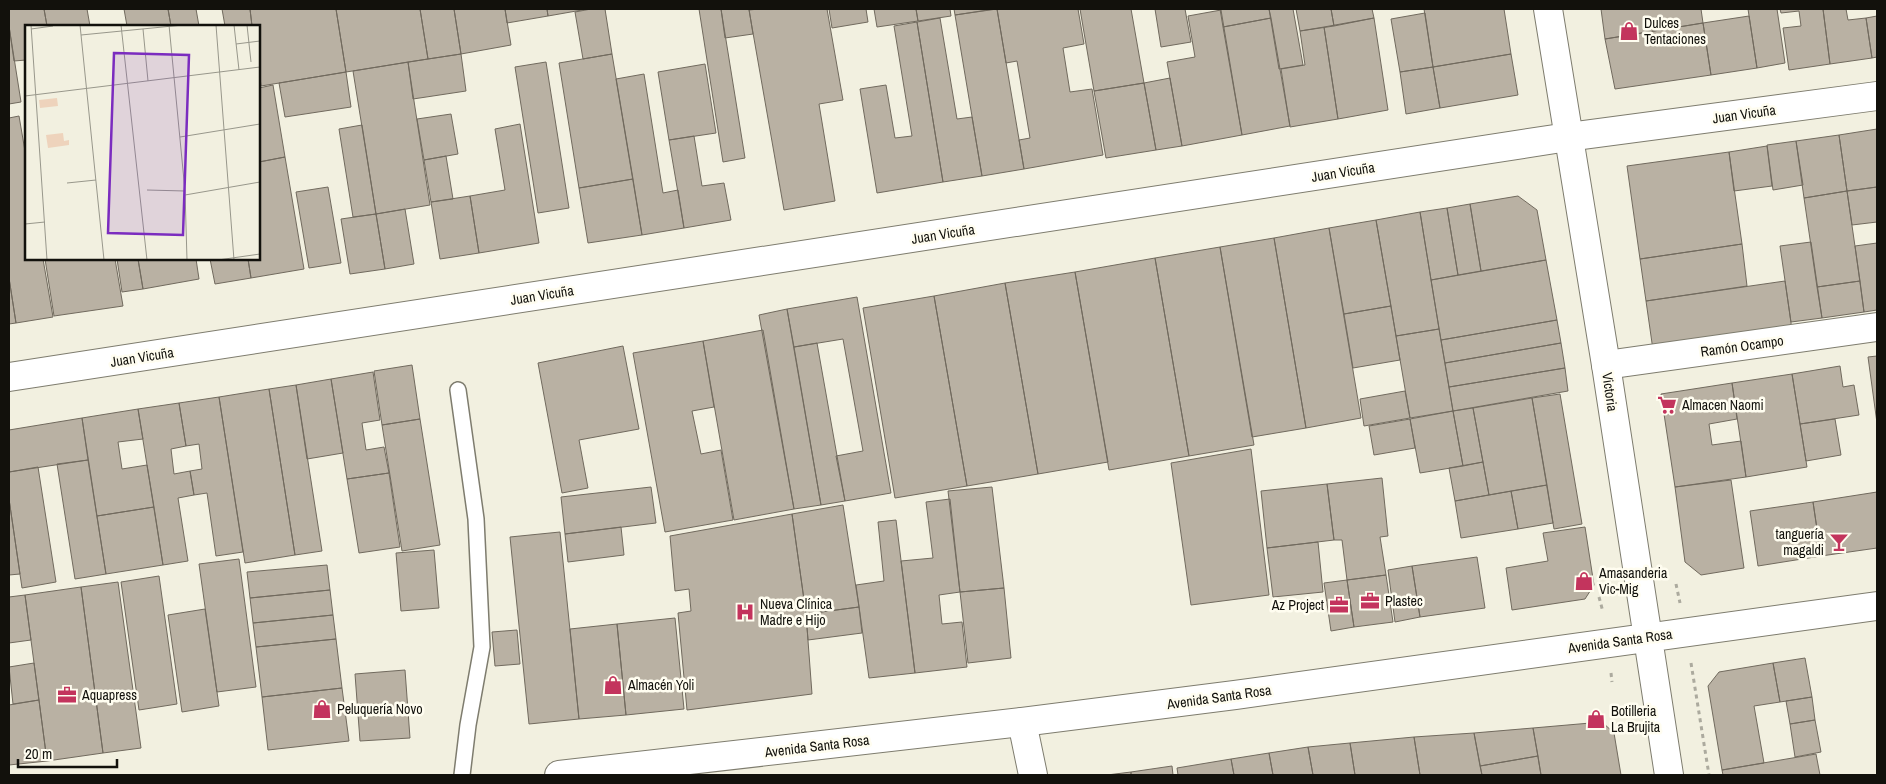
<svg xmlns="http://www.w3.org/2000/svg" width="1886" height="784" font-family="'Archivo Narrow',sans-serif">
  <rect width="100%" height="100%" fill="#f2f0e0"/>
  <path fill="#b9b1a3" stroke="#716a5e" d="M9,9H44L47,26H26V60L14,61L9,26Z
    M44,9H87L90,26H47Z
    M124,9H168L171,26H127Z
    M168,9H196L199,26H171Z
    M222,9H250L252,26H225Z
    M250,9H336L346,72L261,86L259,68V26H252Z
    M336,9H420L428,59L346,72Z
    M420,9H454L461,54L428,59Z
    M454,9H505L511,45L461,54Z
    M505,9H547L548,16L507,23Z
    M547,9H582V10L548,16Z
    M591,9H605L612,54L583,59L575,12Z
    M699,9H721L745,158L723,162Z
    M721,9H749L753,34L725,38Z
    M759,9H827L843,100L819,104L835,201L784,210L749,10Z
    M829,9H866L868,22L832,28Z
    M874,9H916L918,21L877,27Z
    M916,9H950L951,16L918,21Z
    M954,9H994L955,15Z
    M997,9H1078L1084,44L1063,48L1070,92L1092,89L1103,155L1024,169L1019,140L1030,138L1017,61L1006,63Z
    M997,9L1024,169L982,176L955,15Z
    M1080,9H1131L1144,83L1094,91Z
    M1155,9H1185L1191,42L1161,47Z
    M1220,9H1269L1271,18L1223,27Z
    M1269,9H1293L1303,65L1279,69Z
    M1296,9H1331L1334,26L1300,31Z
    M1331,9H1372L1374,18L1334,26Z
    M1424,9H1504L1511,54L1433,67Z
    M1601,9H1701L1703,23L1605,39Z
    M1748,9H1777L1785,63L1757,68Z
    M1780,9H1823L1830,64L1789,70L1783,28L1801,26L1799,11L1781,13Z
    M1823,9H1846L1848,20L1866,18L1872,58L1830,64Z
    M1221,10L1242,135L1182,146L1167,62L1195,57L1188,16Z
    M1425,13L1433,67L1400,72L1391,19Z
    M1749,16L1757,68L1711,75L1703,23Z
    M1877,16V57L1872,58L1866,18Z
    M940,18L957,119L972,117L982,176L943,182L917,22Z
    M1271,18L1290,126L1242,135L1223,27Z
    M1374,18L1388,110L1338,119L1324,27Z
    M917,22L943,182L877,193L860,89L886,85L895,138L912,136L894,26Z
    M1703,23L1711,75L1615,89L1605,39Z
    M9,26L21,102L9,104Z
    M1324,27L1338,119L1290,127L1281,69L1305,65L1300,31Z
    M461,54L466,91L413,99L408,62Z
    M612,54L633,179L579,188L559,63Z
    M1511,54L1518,95L1440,108L1433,67Z
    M408,62L430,205L376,214L353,71Z
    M546,62L569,208L538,213L515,67Z
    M705,64L716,133L669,140L658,72Z
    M1433,67L1440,108L1406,114L1400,72Z
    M346,72L351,107L285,117L279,83Z
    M644,74L663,193L678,190L684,228L642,235L616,79Z
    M1170,78L1182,146L1156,150L1144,83Z
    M1144,83L1156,150L1106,158L1094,91Z
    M273,85L285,157L259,162V88Z
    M451,114L458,154L424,160L417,119Z
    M19,116L26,157V259H43L53,317L16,323L9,278V118Z
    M520,124L539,243L479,253L470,196L505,190L495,129Z
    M362,125L376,214L353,217L339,129Z
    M1877,129V187L1847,191L1839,135Z
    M1839,135L1847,191L1804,198L1796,141Z
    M694,136L702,186L724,183L731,220L684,228L669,140Z
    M1796,141L1803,185L1773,190L1767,145Z
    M1767,146L1772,186L1734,191L1729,152Z
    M1729,152L1742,244L1640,259L1627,166Z
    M446,156L453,199L431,202L424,160Z
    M285,157L304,269L251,278L248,259H259V162Z
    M633,179L642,235L588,243L579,188Z
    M328,187L341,263L309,268L296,192Z
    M1877,187V222L1852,225L1847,191Z
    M1847,191L1860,281L1817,287L1804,198Z
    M470,196L479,253L440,259L431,202Z
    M1518,196L1537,210L1546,260L1481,271L1470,204Z
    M1470,204L1481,271L1458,275L1447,208Z
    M1447,208L1458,275L1431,280L1420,212Z
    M405,209L414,264L385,269L376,214Z
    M1420,212L1439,329L1396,336L1376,220Z
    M376,214L385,269L350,274L341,219Z
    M1376,220L1391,306L1344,314L1329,228Z
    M1329,228L1361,418L1306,428L1274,238Z
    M1274,238L1306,428L1252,437L1220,247Z
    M1811,242L1822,318L1791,322L1780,246Z
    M1877,243V310L1864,312L1855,246Z
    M1742,244L1747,286L1646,301L1640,259Z
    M1220,247L1254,445L1189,456L1155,258Z
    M1155,258L1189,456L1109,470L1075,272Z
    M45,259H115L123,306L54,316Z
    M117,259H138L143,289L122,292Z
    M138,259H196L199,279L143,289Z
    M210,259H248L251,278L215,284Z
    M1546,260L1557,320L1441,340L1431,280Z
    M1075,272L1108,462L1038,474L1005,283Z
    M9,278L16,323L9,324Z
    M1785,281L1792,330L1653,350L1646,301Z
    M1860,281L1864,312L1822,318L1817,287Z
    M1005,283L1038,474L967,486L934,296Z
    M934,296L967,486L895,498L863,308Z
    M857,297L891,493L845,501L836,456L863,451L843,339L794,347L787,309Z
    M1391,306L1400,360L1353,368L1344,314Z
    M787,309L821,505L794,509L759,315Z
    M1557,320L1561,343L1445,363L1441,340Z
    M1439,329L1453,411L1410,418L1396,336Z
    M763,330L794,509L734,520L703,341Z
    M703,341L714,407L692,411L701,454L721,450L733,520L665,532L633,353Z
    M817,343L845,501L821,505L794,347Z
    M1561,343L1565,368L1449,387L1445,363Z
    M623,346L639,429L579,440L588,488L562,493L538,363Z
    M1877,356V423L1868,357Z
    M412,365L420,419L382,425L374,371Z
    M1840,366L1843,387L1854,385L1859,415L1800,424L1792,374Z
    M1565,368L1568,391L1453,411L1449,387Z
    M373,372L380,420L362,423L366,450L384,447L389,473L347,479L331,379Z
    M1792,374L1807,467L1746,477L1732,383Z
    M331,379L343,453L307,459L296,385Z
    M1732,383L1737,419L1709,424L1712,445L1741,441L1746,477L1675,487L1661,394Z
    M296,385L322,551L295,555L269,389Z
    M269,389L295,555L245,563L219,397Z
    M1405,391L1410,418L1364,426L1360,399Z
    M1560,394L1582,524L1554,529L1532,398Z
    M219,397L243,552L216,556L207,493L194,495L190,471L202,469L199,444L186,446L179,403Z
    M1532,398L1547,485L1489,495L1473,408Z
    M179,403L186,446L171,449L174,474L190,471L194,495L178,498L188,561L163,565L138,409Z
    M1473,408L1483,462L1463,466L1453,411Z
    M138,409L143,439L118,442L122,469L147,465L154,507L97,516L82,418Z
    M1453,411L1463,466L1420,473L1410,419Z
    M82,418L88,460L9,472V430Z
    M420,419L440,545L402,551L382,425Z
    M1410,419L1415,448L1374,455L1369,426Z
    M1835,419L1841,455L1806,461L1800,424Z
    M1251,449L1269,595L1191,605L1171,463Z
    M88,460L106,574L75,579L57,464Z
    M1483,462L1489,495L1455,501L1449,468Z
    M38,467L56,582L22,588L9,499V472Z
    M389,473L400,547L359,553L347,479Z
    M1382,478L1388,536L1380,537L1386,575L1347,580L1342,540H1334L1327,484Z
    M1731,480L1744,568L1701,575L1685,562L1675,487Z
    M1327,484L1334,540L1267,548L1261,491Z
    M1547,485L1553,523L1518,529L1511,491Z
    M651,487L656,523L565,534L561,497Z
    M992,487L1004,588L960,592L948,491Z
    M1511,491L1518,529L1461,538L1455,501Z
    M1877,492V548L1821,556L1813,502Z
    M9,499L20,574L9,575Z
    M950,499L960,592L939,595L942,624L962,622L967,667L915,673L901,561L933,558L926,502Z
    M1813,502L1821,556L1758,566L1750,511Z
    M843,505L859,607L806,614L792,514Z
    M154,507L163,565L106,574L97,516Z
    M792,514L806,614L812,694L687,710L678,613L691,611L689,589L675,591L670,536Z
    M896,520L915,673L869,678L856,585L884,581L878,522Z
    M621,527L624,555L568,562L565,534Z
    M1585,527L1594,585L1585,599L1512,610L1506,568L1548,561L1543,533Z
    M560,532L579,719L529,724L510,537Z
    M1318,542L1323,592L1273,597L1267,548Z
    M434,550L439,608L401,611L396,553Z
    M1477,557L1485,608L1420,617L1412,566Z
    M239,559L256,687L217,692L199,564Z
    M327,565L330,590L250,598L247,572Z
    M1412,566L1420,617L1395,622L1388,570Z
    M1386,575L1393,622L1354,627L1347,580Z
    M159,576L177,704L139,710L121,582Z
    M1347,580L1354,627L1331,631L1324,583Z
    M118,582L141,748L103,753L81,587Z
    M81,587L103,753L47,761L25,595Z
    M1004,588L1011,658L968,663L960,592Z
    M330,590L333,615L253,623L250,598Z
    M25,595L31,640L9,643V597Z
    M859,607L862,633L808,640L806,614Z
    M205,609L219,706L182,712L168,615Z
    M333,615L336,639L256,647L253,623Z
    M675,618L684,709L626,715L617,624Z
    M617,624L626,715L579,719L570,629Z
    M517,630L520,664L495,666L492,632Z
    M336,639L342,688L262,697L256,647Z
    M1805,658L1812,697L1780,702L1773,663Z
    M34,663L39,700L13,704L9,667Z
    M1773,663L1780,702L1754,706L1764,763L1722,770L1708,686L1719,672Z
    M405,670L410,738L360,741L355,674Z
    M342,688L349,741L268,750L262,697Z
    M1812,697L1815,720L1790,724L1786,701Z
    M39,700L47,761L9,765V705Z
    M1815,720L1821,752L1795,757L1790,724Z
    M1602,722L1614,733L1621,775H1541L1533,728Z
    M1533,728L1538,756L1480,766L1474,733Z
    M1474,733L1482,775H1420L1414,737Z
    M1414,737L1420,775H1355L1350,743Z
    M1350,743L1355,775H1313L1308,747Z
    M1308,747L1313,775H1273L1269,753Z
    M1269,753L1273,775H1234L1231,759Z
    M1816,754L1820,775H1723L1722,770Z
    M1538,756L1541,775H1482L1480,766Z
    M1231,759L1234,775H1178L1177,768Z
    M1172,766L1173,775H1131V772Z
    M1131,772V775H1107Z"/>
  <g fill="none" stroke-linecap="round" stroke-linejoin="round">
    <g stroke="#7e7c6e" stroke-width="18">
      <path id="lane" d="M458,390L476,519L482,647L468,725L462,775"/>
    </g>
    <g stroke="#7e7c6e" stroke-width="30">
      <path id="street" d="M1606,365L1877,327
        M9,377L1568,137L1877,96
        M1022,722L1033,775"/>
    </g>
    <g stroke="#7e7c6e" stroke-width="30">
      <path id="secondary" d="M1548,9L1606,365L1669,775
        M559,775L1022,722L1235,695L1877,606"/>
    </g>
    <path stroke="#acaa9e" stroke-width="3" stroke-dasharray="4 4" stroke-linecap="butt" d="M1676,584L1680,603
      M1599,597L1603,612
      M1691,663L1709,775
      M1611,673L1612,682"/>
    <use href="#lane" stroke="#fff" stroke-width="15"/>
    <use href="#street" stroke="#fff" stroke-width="28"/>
    <use href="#secondary" stroke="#fff" stroke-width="28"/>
  </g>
  <defs>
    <g id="shop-bare" transform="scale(1.5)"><path d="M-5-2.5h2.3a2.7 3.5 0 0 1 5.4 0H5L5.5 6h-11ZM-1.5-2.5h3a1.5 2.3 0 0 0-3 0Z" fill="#c3345d" stroke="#fffdf0" stroke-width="2.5" paint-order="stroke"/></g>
    <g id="supermarket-bare" transform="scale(1.5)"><path d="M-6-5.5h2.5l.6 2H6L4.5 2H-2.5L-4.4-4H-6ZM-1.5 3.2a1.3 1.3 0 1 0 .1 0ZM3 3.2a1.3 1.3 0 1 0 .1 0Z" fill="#c3345d" stroke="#fffdf0" stroke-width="2.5" paint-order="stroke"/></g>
    <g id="bar-bare" transform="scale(1.5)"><path d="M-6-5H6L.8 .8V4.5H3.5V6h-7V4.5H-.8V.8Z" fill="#c3345d" stroke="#fffdf0" stroke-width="2.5" paint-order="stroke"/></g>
    <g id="office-bare" transform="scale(1.5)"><path d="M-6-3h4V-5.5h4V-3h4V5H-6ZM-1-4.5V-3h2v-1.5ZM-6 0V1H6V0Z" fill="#c3345d" stroke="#fffdf0" stroke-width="2.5" paint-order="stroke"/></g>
    <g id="hospital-bare" transform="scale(1.5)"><path d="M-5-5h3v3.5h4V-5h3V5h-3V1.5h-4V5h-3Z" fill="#c3345d" stroke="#fffdf0" stroke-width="2.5" paint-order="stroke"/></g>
  </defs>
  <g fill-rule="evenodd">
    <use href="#shop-bare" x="1629" y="31"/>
    <use href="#supermarket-bare" x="1667" y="405"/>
    <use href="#bar-bare" x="1839" y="542"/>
    <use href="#shop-bare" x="1584" y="581"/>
    <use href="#office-bare" x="1370" y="601"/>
    <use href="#office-bare" x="1339" y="605"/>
    <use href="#hospital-bare" x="745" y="612"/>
    <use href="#shop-bare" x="613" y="685"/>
    <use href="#office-bare" x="67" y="695"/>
    <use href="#shop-bare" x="322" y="709"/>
    <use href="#shop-bare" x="1596" y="719"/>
  </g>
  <g text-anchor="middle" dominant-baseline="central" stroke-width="5" stroke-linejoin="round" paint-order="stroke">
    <g font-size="14" fill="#12110c" stroke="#fffdf0" text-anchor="start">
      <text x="1644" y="23">Dulces<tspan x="1644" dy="16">Tentaciones</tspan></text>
      <text x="1682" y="405">Almacen Naomi</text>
      <text x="1824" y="534" text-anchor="end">tanguería<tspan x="1824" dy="16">magaldi</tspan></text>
      <text x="1599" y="573">Amasanderia<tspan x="1599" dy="16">Vic-Mig</tspan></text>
      <text x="1385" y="601">Plastec</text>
      <text x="760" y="604">Nueva Clínica<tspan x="760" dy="16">Madre e Hijo</tspan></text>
      <text x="1324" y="605" text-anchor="end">Az Project</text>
      <text x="628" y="685">Almacén Yoli</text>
      <text x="82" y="695">Aquapress</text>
      <text x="337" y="709">Peluquería Novo</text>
      <text x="1611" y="711">Botilleria<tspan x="1611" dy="16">La Brujita</tspan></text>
    </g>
    <g font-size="14" fill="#12110c" stroke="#fffdf0">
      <text transform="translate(1744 114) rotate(-8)">Juan Vicuña</text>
      <text transform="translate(1343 172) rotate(-9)">Juan Vicuña</text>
      <text transform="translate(943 234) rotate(-9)">Juan Vicuña</text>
      <text transform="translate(542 295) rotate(-9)">Juan Vicuña</text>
      <text transform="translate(1742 346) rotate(-8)">Ramón Ocampo</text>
      <text transform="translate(142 357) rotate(-9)">Juan Vicuña</text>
      <text transform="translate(1610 392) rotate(82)">Victoria</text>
      <text transform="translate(1620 641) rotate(-8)">Avenida Santa Rosa</text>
      <text transform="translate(1219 697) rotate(-8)">Avenida Santa Rosa</text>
      <text transform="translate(817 746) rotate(-7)">Avenida Santa Rosa</text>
    </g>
  </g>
  <g transform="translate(25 25)">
    <rect width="235" height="235" fill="#f2f0e0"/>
    <path d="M32,73L33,81L15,83L14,75ZM38,108L39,116L44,115V120L23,123L21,110Z" fill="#eed3bc"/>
    <path fill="none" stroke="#98978b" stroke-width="1" d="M6,0L22,235M55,0L79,235M96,0L122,235M144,0L160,166L162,235M191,0L209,235M209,0L214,45M222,0L226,37M6,4L28,1M118,4L123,56M56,10L158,0M211,19L235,16M0,71L235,42M155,112L235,99M42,158L71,155M122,165L160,166M160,170L235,157M0,199L20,197M193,235L235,229"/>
    <path fill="#7b2cbf" fill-opacity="0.15" stroke="#7b2cbf" stroke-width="2.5" d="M89,28L164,30L158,210L83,208Z"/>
    <rect width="235" height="235" fill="none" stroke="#12110c" stroke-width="2.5"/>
  </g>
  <rect width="1886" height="784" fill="none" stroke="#12110c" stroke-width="20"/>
  <path d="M18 759v8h99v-8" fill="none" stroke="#12110c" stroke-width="2.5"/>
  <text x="25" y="759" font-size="15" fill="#12110c" stroke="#fffdf0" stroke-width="4" paint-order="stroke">20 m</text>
</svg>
